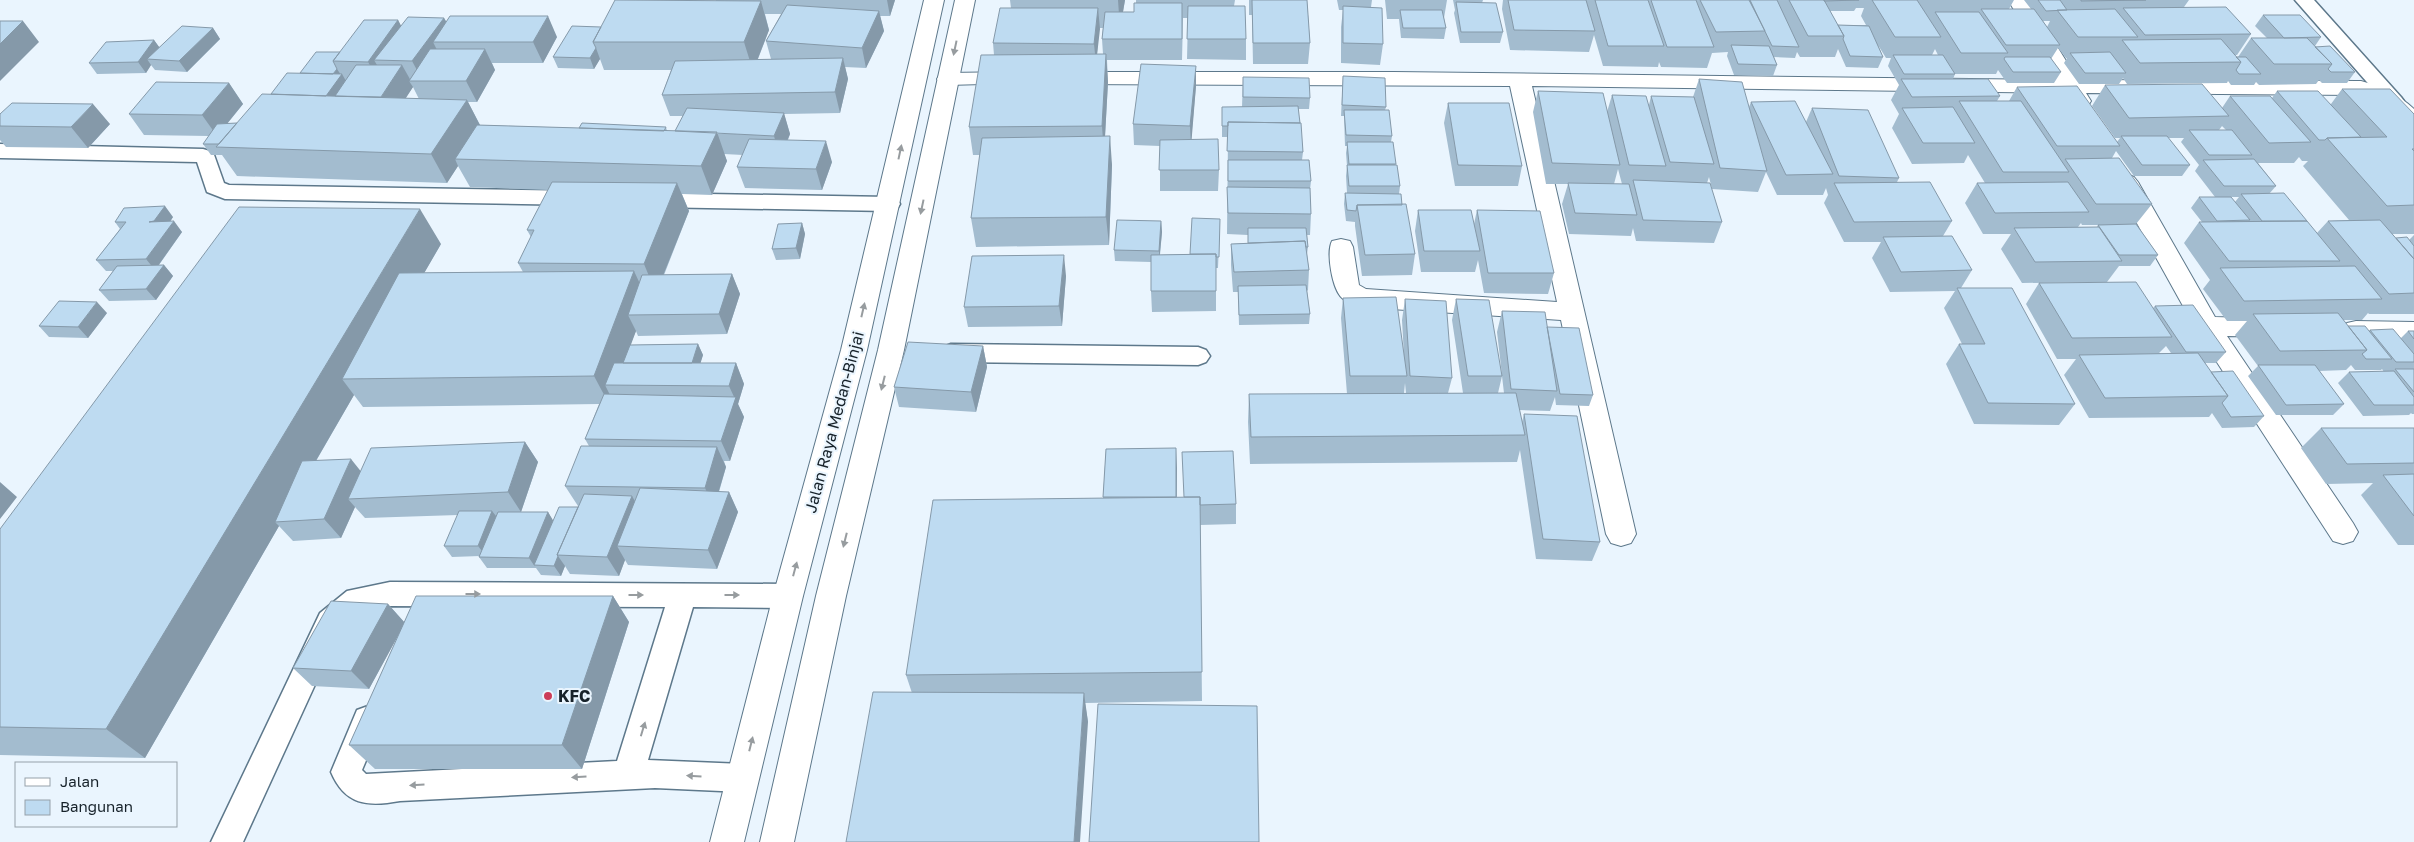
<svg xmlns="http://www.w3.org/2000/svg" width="2414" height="842" font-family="'Golos Text',sans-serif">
  <rect width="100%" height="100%" fill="#eaf5fe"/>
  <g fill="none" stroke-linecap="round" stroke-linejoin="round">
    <g stroke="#5d788b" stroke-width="3">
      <path id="lane" d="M2295,0H2314L2401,97L2404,101L2401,105L2394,107L2387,105Z
        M0,144L203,149L213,152L224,183L229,185L578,191L586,193L589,198L586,203L578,205L225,199L207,192L197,162L0,158Z
        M651,193L889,197L897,199L900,204L897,209L889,211L651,207L643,205L640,200L643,195Z
        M951,344L1198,347L1206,350L1210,356L1206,362L1198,365L951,362L943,359L939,353L943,347Z
        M390,582L788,584L798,588L802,596L798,604L788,608L693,607L648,760L743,764L754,768L758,778L754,788L743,792L655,788L400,801C367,807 345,805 331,772L357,710L368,706L379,710L383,720L362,770L366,774L617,761L665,607L390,606L364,610L340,630L243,842H211L320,613L347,591Z"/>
    </g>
    <g stroke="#5d788b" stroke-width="2">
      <path id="street" d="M2008,0H2028L2078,80L2361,81C2382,87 2398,94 2414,109V128L2406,126L2382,105L2361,95L2086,93L2091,101L2088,106L2080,108L2072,106L2064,93L1532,86L1636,534L1631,543L1621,546L1611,543L1606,534L1561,320L1360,307C1354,305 1347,303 1342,298C1332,289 1326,252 1332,241L1341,239L1350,241L1353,247L1359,285L1366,289L1557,302L1510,86L1072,84L1064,83L1061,78L1064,73L1072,72H1394L2056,80Z
        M1014,72L1022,73L1025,78L1022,83L948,85L940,84L937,79L940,74L948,73Z
        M2126,174L2134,177L2138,182L2215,317L2278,319L2287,321L2291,328L2287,335L2278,337L2227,336L2353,523L2358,532L2353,541L2343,544L2333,541L2198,333L2114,182L2118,177Z
        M2356,321L2414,322V340L2356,339L2347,337L2343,330L2347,323Z"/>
    </g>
    <g stroke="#5d788b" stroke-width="2">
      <path id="highway" d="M924,0H944L867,350L803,596L744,842H710L773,596L841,350Z
        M955,0H975L904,350L846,596L794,842H760L816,596L878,350Z"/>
    </g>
    <use href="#lane" fill="#fff" fill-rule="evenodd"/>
    <use href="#street" fill="#fff" fill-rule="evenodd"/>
    <use href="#highway" fill="#fff" fill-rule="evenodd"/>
  </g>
  <path fill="#a3bccf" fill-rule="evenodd" d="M716,0H895L890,16H880L884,31L866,68L845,67L848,79L840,113L784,114L790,134L788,140L832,162L822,190L745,188L737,167L743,155L724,154L727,161L712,195L682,194L689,211L664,275L732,274L740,294L727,334L638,336L636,331L630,345L698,344L703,355L700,363H736L744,384L738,404L744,417L730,461H724L726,467L719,492H729L738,512L717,569L628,565L625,560L619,576L570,574L565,566L561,576L541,575L536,568H487L479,557L480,556L452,557L444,546L458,515L365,518L355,507L341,538L293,541L279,526L145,758L0,755V529L441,244L424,273L523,272L518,263L531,237L527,230L548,190L470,187L458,166L447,183L237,176L222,155H211L203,144L209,136L144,135L129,114L229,83L243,104L227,124L237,123L271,94L340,52L398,20L401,26L444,18L446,21L557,37L543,63H492L495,70L477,102H468L480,125L579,128L666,127L667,131H675L683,116H670L662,95L671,70H604L600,59L594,69L558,68L553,57L601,27L716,1ZM765,14H781L766,41L771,59H758L769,30ZM413,87L419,99L405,98ZM354,395L363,407L599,404L585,439L589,446L565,486L578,506V507L553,521L548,512H521L538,462L525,442L361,472L316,461Z
    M1010,0H1125L1123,12H1134L1136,3V0H1235L1234,6L1246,39V60L1187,59L1188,18H1183L1182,60H1107L1108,82L1105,136L1112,165L1109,245L976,247L971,218L980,155H973L969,127L994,55L993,43L1011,8ZM1099,28H1103L1102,39L1103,54H1097Z
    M1249,0H1307L1310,43L1308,64H1253L1252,15H1249Z
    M1337,0H1372L1371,7L1383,44L1380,65L1341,63V27L1343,10H1339Z
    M1385,0H1447L1444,18L1446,28L1444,39L1401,38L1399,19H1387Z
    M1453,0H1483L1482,3L1503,32L1500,43H1460L1454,13L1455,10Z
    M1503,0H2014L2009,9H2031L2024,0H2189L2184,7L2251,34L2237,55H2235L2236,57H2238L2251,38H2267L2255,26L2263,15L2321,37L2315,46L2355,72L2347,83H2322L2319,80L2316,84L2259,85L2256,82L2254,85H2231L2228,81L2227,83L2127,84L2123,78L2119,84H2079L2064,63L2067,58H2066L2058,48L2051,59L2061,72L2054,83H2007L1998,70L1996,74H1955L1953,79L2000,96L1997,101H2009L2017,87L2117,142L2120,138H2115L2092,106L2105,85L2222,108L2230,96L2272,98L2277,91L2331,104L2342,89L2414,114V234H2392L2396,238L2409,240L2414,235V314H2369L2368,313L2362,320H2343L2348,326L2368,331L2370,330L2401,338L2408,331H2414V414H2412L2411,413L2409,415L2363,416L2338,383L2349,372H2384L2382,369L2381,370H2355L2351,365L2346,370L2319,371L2344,404L2333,415H2276L2248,376L2258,366L2235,335L2247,321H2227L2203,289L2210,280L2184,243L2199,222H2202L2191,208L2199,197H2215L2195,171L2199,165L2181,142L2184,138H2168L2190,165L2182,176H2134L2116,151L2112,158L2152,204L2136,224L2158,255L2150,266H2119L2107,282L2022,283L2001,249L2011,234H1983L1965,203L1977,183H1985L1968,155L1964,163L1912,164L1892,128L1899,114L1891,100L1899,85L1888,66L1891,58H1886L1878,45L1883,57L1878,68L1846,67L1838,49L1835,57H1800L1797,52L1795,58L1774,57L1777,65L1773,76L1734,75L1727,56L1728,52L1712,53L1707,68L1661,67L1659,62L1658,67L1603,66L1594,35L1589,52L1510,50L1502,9ZM1856,8H1864L1861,16L1866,25H1838L1830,11H1854ZM2043,21H2050L2047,27ZM1935,49L1938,55H1932ZM2222,126L2226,130H2219ZM2299,157L2302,161H2308L2303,166L2349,220L2328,221L2317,233L2269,194L2276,186L2258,163H2294ZM2231,197H2239L2235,202ZM2081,223L2082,225H2098L2097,227H2078Z
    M213,28L220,39L187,72L155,70L151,65L146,73L97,74L89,63L154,40L159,47Z
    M1343,76L1386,107L1385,110L1392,136L1391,142L1400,186L1399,194L1402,205L1415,254L1412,275L1362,276L1355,226V222L1346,221L1344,204L1345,193H1347L1346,176L1347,166L1346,153L1347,146H1345L1344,116H1341Z
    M1243,77L1310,98L1309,109H1298L1303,152L1302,160L1311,181L1310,190L1311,214L1310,235H1307L1308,247L1307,254L1309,270L1308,290L1307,291L1310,314L1309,324L1239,325L1238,292H1233L1231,265V244L1248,243V235L1227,234L1228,137H1222V107H1242Z
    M1699,79L1749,107L1751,102L1806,122L1812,108L1899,178L1897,182L1952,221L1943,236L1972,270L1961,288L2075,404L2059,425L1974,424L1946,364L1959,344H1962L1944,308L1955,291L1890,292L1872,258L1881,242H1844L1824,203L1828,195L1826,188L1823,195H1777L1766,172L1758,192L1712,189L1709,177L1707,183L1722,222L1714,243L1636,241L1633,228L1631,236L1569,234L1562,204L1568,184H1546L1533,112L1538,91L1607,112L1612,95L1649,105L1651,96L1693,97ZM1618,169L1622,184H1614Z
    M1196,86L1191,140L1219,170L1218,191H1160V146L1134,145L1133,124Z
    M1448,103L1522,166L1518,186H1455L1444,123Z
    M0,114L110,124L88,148L6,147L0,140Z
    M1418,210L1474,224L1477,210L1554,273L1548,294L1484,293L1478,260L1475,272H1421L1415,231Z
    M173,217L170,222L182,232L159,265H164L173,276L156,300L109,301L99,290L113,271H106L96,260L120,229L115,222Z
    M1220,219L1218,268H1216V311L1152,312L1151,291V262L1115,261L1114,250L1161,221L1162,232L1160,255L1190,254Z
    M802,223L805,234L800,259L776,260L772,249Z
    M1066,276L1062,326L968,327L964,307Z
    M2039,283L2153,308L2155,306L2226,352L2216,363H2205L2211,372L2264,416L2254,427L2222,428L2212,413L2209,417L2089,418L2064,375L2076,359H2057L2026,304ZM2166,346L2171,353H2159Z
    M1343,298L1404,356L1402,320L1405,299L1452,378L1448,393H1463L1452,320L1456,299L1502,375L1497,332L1502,311L1547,329L1593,395L1589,406L1556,405L1555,397L1550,411L1519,410L1522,422L1524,414L1600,542L1592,561L1536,559L1520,450L1517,462L1250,464L1248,422L1249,394H1347L1341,318ZM1502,376L1504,393H1498ZM1405,383L1406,393H1404Z
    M107,313L88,338L49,337L39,326Z
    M983,346L987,367L976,412L899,407L894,387Z
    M2321,428H2414V545H2398L2361,495L2373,483L2326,484L2301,448Z
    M1106,449L1177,468V498L1236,504V524L1200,525L1202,701L1085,703L1088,722L912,693L906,675L1103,498Z
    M613,596L629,622L582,769H375L349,745L401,630L369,689L312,686L293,668L388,604L404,622Z"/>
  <path fill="#8599a9" d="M887,0H895L890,16Z
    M1118,0H1125L1120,29Z
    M761,1L769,30L753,71L744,42Z
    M1098,8L1100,29L1096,64L1094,44Z
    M879,11L884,31L866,68L862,48Z
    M548,16L557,37L543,63L533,42Z
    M444,18L455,38L433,42L441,58L423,81L412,61Z
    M398,20L409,41L374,60L384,77L380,82L368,62Z
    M23,21L39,42L0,81V44Z
    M213,28L220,39L187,72L179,61Z
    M154,40L162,51L147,59L151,65L146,73L138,62Z
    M596,48L600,59L594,69L590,58Z
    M485,49L495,70L477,102L466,81Z
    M1106,54L1108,82L1104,155L1102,126Z
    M843,58L848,79L840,113L835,92Z
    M402,65L411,81H409L413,87L390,123L378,102Z
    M1196,66V86L1191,147L1190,126Z
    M337,69L341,75L342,74L354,95L321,101L330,78Z
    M229,83L243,104L217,136L202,115Z
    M467,100L482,129L455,159L458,166L447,183L431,154Z
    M93,104L110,124L88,148L71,127Z
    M784,113L790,134L780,157L774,136Z
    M717,132L727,161L712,195L701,166Z
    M1110,136L1112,165L1109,245L1106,217Z
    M826,141L832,162L822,190L816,169Z
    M677,183L689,211L656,293L644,264Z
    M165,206L173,217L163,232L149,222Z
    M420,209L441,244L363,379H342L354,395L281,521L275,522L279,526L145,758L106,729Z
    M174,221L182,232L155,270L146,259Z
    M1161,221L1162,232L1159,262V251Z
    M802,223L805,234L800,259L796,248Z
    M1064,255L1066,276L1062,326L1059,306Z
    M164,265L173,276L156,300L146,289Z
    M634,271L647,299L628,315L636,331L616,385H605L611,397L609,404L594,376Z
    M732,274L740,294L727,334L719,314Z
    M97,302L107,313L88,338L78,327Z
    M698,344L703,355L696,378L691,367Z
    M983,346L987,367L976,412L971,392Z
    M736,363L744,384L738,404L744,417L730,461L721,441L735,399L729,386Z
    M525,442L538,462L521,512L508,492Z
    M717,447L726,467L714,507L705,488Z
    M1176,448L1177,468L1176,517Z
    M351,459L367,479L348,499L355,507L341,538L324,519Z
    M0,482L17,497L0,519Z
    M729,492L738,512L717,569L708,550Z
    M632,496L643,515L617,546L625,560L619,576L607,557Z
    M492,511L500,521L486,556L478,546Z
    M548,512L554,522L534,565L536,568L529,558Z
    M558,556L565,566L561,576L554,566Z
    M613,596L629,622L582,769L562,745Z
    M388,604L405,623L369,689L351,671Z
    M1084,693L1088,722L1080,842H1074Z"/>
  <path fill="#bedbf1" stroke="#8599a9" d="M615,0L761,1L744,42H593Z
    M1252,0H1307L1310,43H1253Z
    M1508,0H1586L1595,31L1514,30Z
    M1595,0H1648L1664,46H1608Z
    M1651,0H1696L1714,47H1667Z
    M1700,0H1749L1765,31L1716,32Z
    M1750,0H1777L1799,47L1772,46Z
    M1789,0H1824L1844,36H1808Z
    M1824,0H1859L1824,1Z
    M1872,0H1917L1941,37H1895Z
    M2038,0H2060L2067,10L2046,11Z
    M2081,0H2146L2081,1Z
    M1456,2L1496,3L1503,32H1461Z
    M1134,3H1182V39H1102L1105,12H1134Z
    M787,5L879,11L862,48L766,41Z
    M1188,6H1245L1246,39H1187Z
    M1343,6L1382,8L1383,44L1343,43Z
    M2226,7L2251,34L2145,35L2123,8Z
    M1000,8H1098L1094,44L993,43Z
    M1981,9H2034L2060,45H2006Z
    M2115,9L2138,37H2078L2057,10Z
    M1400,10H1442L1446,28H1403Z
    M1935,12H1979L2008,53H1961Z
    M2263,15H2300L2321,37L2284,38Z
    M450,16H548L533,42H433Z
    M408,17L444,18L412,61L374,60Z
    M364,20H398L368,62L333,61Z
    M0,21H23L0,44Z
    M1838,25L1869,26L1883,57L1850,56L1843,39L1844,36Z
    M182,26L213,28L179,61L147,59Z
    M572,26L601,27L593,42L596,48L590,58L553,57Z
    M2251,38H2307L2332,64H2274Z
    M2221,39L2241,62L2140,63L2122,40Z
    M154,40L138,62L89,63L106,42Z
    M1731,45L1769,46L1777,65L1738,64Z
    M2330,46L2355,72H2331L2328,69L2332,64L2315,47Z
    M430,49H485L466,81H409Z
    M316,52H340L333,61L337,69L333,74L300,73Z
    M2110,52L2126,73H2085L2070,53Z
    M1106,54L1102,126L969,127L981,55Z
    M1893,55H1943L1955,74H1904Z
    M2005,57H2050L2061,72H2013L2004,59Z
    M2236,57H2246L2261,74H2239L2236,70L2241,62Z
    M843,58L835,92L662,95L675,61Z
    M1141,64L1196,66L1190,126L1133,124Z
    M356,65H402L381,97L335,96Z
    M287,73L342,74L326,96L271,94Z
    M1343,76L1385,78L1386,107L1342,105Z
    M1243,77L1309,78L1310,98L1243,97Z
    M1699,79L1742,82L1767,171L1720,168Z
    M1901,79H1988L2000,96L1912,97Z
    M156,82L229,83L202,115L129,114Z
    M2202,84L2229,116L2129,118L2105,85Z
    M2077,86L2120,146H2057L2017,87Z
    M2342,89H2390L2414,114V149H2412L2414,151V205L2387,206L2327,138L2387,137Z
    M1538,91L1603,93L1620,165L1552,163Z
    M2277,91H2318L2361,137L2327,138L2325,140H2319Z
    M262,94L467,100L431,154L216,147Z
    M1612,95L1646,96L1666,166L1629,165Z
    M1651,96L1694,97L1714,164L1670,162Z
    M2230,96H2270L2311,142L2269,143Z
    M1795,101L1833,174L1786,175L1751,102Z
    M1959,101H2021L2069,172H2003Z
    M12,103L93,104L71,127L0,126V114Z
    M1448,103H1509L1522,166L1458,165Z
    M1298,106L1300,123L1228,122V126H1222V107Z
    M1953,107L1975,143H1923L1902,108Z
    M687,108L784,113L774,136L675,131Z
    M1812,108L1868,110L1899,178L1839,176Z
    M1344,110H1389L1392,136L1346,135Z
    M1228,122L1301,123L1303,152L1227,151Z
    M237,123L219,144H203L217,124Z
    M582,123L666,127L664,131L579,128Z
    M477,125L717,132L701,166L455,159Z
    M2189,130H2232L2252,155H2209Z
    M1110,136L1106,217L971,218L982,138Z
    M2121,136H2167L2190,165H2142Z
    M749,139L826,141L816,169L737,167Z
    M1218,139L1219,170H1159L1160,140Z
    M1347,142H1393L1396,164H1349Z
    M2119,158L2152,204H2096L2065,159Z
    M2254,159L2276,186H2224L2203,160Z
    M1228,160H1309L1311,181H1228Z
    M1347,165H1397L1400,186H1349Z
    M1633,180L1710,183L1722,222L1643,220Z
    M552,182L677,183L644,264L518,263L534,230H527Z
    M1930,182L1952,221L1854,222L1834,183Z
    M2068,182L2089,212L1995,213L1977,183Z
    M1568,183L1629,184L1637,215L1575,213Z
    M1227,187L1310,188L1311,214L1228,213Z
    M1345,193L1401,194L1402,205H1357L1356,211L1347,210Z
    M2284,193L2307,221H2262L2241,194Z
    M2199,197H2231L2250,220L2217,221Z
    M1406,204L1415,254L1365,255L1357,205Z
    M165,206L154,221L149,222L174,221L146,259L96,260L126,222H115L124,208Z
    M239,207L420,209L106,729L0,727V529Z
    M1418,210H1471L1480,251H1424Z
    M1477,210L1540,211L1554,273H1488Z
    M1192,218L1220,219L1219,257H1216V254H1190Z
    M1117,220L1161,221L1159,251L1114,250Z
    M2380,220L2414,259V293L2389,294L2328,221Z
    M2307,221L2340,261H2229L2199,222Z
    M802,223L796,248L772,249L778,224Z
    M2136,224L2158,255H2119L2098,225Z
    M2099,227L2122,261L2035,262L2014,228Z
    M1248,228H1306L1308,247H1306L1305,241L1248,243Z
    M1952,236L1972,270L1901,272L1883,237Z
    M2407,237L2414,246V259L2396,238Z
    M1305,241L1309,270L1234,272L1231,244Z
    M1216,254V291H1151V255Z
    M1064,255L1059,306L964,307L972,256Z
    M164,265L146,289L99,290L117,266Z
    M2355,266L2382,299L2244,301L2220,268Z
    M634,271L594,376L342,379L399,273Z
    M732,274L719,314L628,315L642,275Z
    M2136,282L2172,337L2072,338L2039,283Z
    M1306,285L1310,314L1239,315L1238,286Z
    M1957,288H2012L2075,404L1988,403L1959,344H1985Z
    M1396,297L1407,376H1350L1343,298Z
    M1405,299L1446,301L1452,378L1410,376Z
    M1456,299L1489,300L1502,376H1468Z
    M59,301L97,302L78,327L39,326Z
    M2193,305L2226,352H2186L2155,306Z
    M1502,311L1545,312L1557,391L1511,389Z
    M2338,313L2367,350L2280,351L2253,314Z
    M2348,326H2365L2392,359H2366L2362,354L2367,350Z
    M1547,327L1579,328L1593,395L1560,394Z
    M2393,329L2414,354V362H2396L2370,330Z
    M2408,331H2414V339Z
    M908,342L983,346L971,392L894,387Z
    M698,344L692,363H623L630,345Z
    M2198,353L2228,396L2105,398L2079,355Z
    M614,363H736L729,386L605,385Z
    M2258,365H2315L2344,404L2286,405Z
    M2395,369H2414V392Z
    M2233,371L2264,416L2231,417L2222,403L2228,396L2211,372Z
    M2394,371L2414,397V405H2374L2349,372Z
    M1516,393L1525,435L1251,437L1249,394Z
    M604,394L736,397L721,441L585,439Z
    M1524,414L1577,416L1600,542L1543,539Z
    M2321,428H2414V463L2347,464Z
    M525,442L508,492L348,499L371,448Z
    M581,446L717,447L705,488L565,486Z
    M1176,448V497H1103L1106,449Z
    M1233,451L1236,504L1200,505V497H1184L1182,452Z
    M351,459L324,519L275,522L302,461Z
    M2414,474V516L2383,475Z
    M640,488L729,492L708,550L617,546Z
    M584,494L632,496L607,557L557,555Z
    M1200,497L1202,672L906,675L933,500Z
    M559,507H578L557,555L558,556L554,566L534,565Z
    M459,511H492L478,546H444Z
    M498,512H548L529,558L479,557Z
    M416,596H613L562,745H349Z
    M331,601L388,604L351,671L293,668Z
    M873,692L1084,693L1074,842H846Z
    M1098,704L1257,706L1259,842H1089Z"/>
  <defs><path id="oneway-solid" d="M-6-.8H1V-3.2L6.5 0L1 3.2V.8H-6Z" transform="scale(1.25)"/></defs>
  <g fill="#979c9f">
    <use href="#oneway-solid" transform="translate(955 48) rotate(102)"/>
    <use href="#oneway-solid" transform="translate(900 152) rotate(-78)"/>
    <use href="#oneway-solid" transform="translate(922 207) rotate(102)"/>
    <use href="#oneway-solid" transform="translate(863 310) rotate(-77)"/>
    <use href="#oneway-solid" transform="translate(883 383) rotate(104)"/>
    <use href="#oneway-solid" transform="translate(845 540) rotate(104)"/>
    <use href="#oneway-solid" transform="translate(795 569) rotate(-75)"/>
    <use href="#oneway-solid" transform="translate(473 594)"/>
    <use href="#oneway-solid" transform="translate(636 595)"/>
    <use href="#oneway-solid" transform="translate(732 595)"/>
    <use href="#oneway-solid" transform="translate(643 729) rotate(-73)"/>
    <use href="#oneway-solid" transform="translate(751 744) rotate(-76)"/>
    <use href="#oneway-solid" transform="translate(694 776) rotate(-177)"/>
    <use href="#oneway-solid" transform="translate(579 777) rotate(177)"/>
    <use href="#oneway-solid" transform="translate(417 785) rotate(177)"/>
  </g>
  <circle fill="#cc3c58" stroke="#eaf5fe" stroke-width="2" cx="548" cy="696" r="5"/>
  <g text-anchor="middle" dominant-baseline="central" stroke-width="4" stroke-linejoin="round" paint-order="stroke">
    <g font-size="16" fill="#17222a" stroke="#eaf5fe">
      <text transform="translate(834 422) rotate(-75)">Jalan Raya Medan-Binjai</text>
    </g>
    <g font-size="16" font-weight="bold" fill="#17222a" stroke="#eaf5fe" text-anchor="start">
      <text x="558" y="696">KFC</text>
    </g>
  </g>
  <rect x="15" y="762" width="162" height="65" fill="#eaf5fe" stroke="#96a1a9"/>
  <rect x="25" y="778" width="25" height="8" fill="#ffffff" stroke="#96a1a9"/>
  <text x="60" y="787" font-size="15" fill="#17222a">Jalan</text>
  <rect x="25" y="800" width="25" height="15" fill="#bedbf1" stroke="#96a1a9"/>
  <text x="60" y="812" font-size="15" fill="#17222a">Bangunan</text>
</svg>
